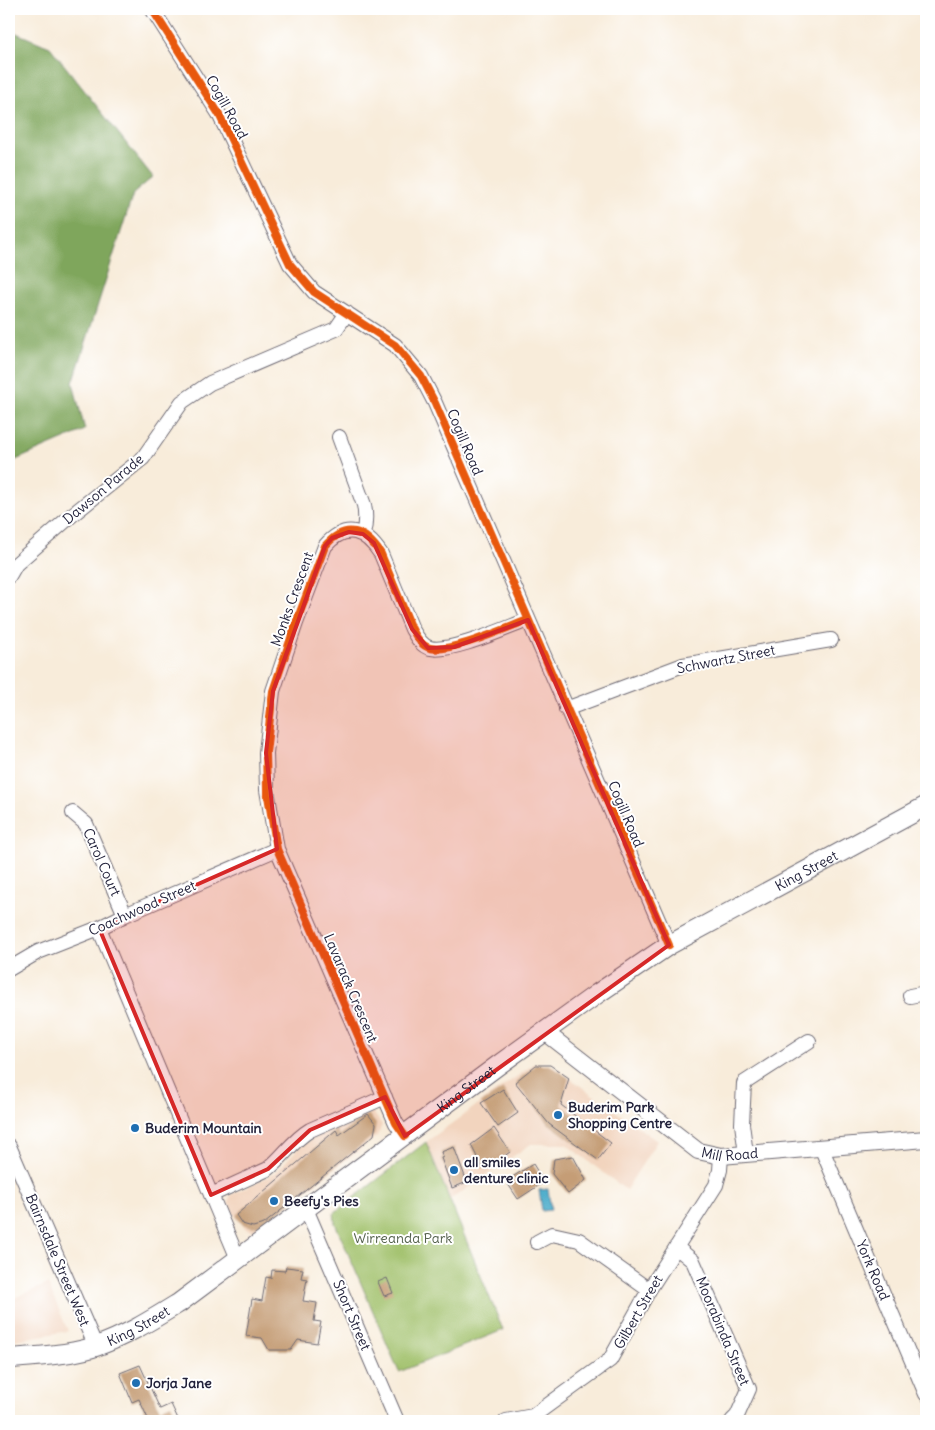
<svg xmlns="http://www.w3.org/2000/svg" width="935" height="1430" font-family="Delius,sans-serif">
  <rect width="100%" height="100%" fill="#fff"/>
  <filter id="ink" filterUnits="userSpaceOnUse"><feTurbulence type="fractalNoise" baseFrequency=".02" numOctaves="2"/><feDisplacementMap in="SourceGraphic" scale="10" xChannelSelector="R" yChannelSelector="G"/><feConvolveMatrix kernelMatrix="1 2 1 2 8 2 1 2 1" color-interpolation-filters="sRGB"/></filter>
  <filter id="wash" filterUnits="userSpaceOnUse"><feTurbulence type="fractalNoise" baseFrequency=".0096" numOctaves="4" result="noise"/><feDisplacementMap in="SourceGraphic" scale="20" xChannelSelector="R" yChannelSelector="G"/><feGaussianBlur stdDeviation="1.12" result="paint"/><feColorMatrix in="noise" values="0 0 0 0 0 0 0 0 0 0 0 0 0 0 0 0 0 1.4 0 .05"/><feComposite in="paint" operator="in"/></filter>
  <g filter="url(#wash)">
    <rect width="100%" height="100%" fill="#f8ecda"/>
    <path fill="#f2d4be" d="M534,1064H550L657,1141L626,1190L566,1144H531L450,1200L426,1142Z
      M372,1111L382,1125L377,1136L253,1231L245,1228L235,1216L228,1201L231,1195L275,1173L302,1144L318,1135Z
      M48,1284L68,1331L10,1341L9,1337V1300Z"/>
    <path fill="#9fbf67" stroke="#607051" d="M426,1142L503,1330L399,1372L335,1223L334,1213Z"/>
    <path fill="#7fa65c" stroke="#50644c" d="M9,30L50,47L153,177L133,194L73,383L85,430L9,463Z"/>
    <path fill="#4bacca" stroke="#366782" d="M548,1189L551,1210L542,1211L539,1190Z"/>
    <g id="blocks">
      <path fill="#c59d76" d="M536,1065H550L569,1078L561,1105L611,1143L598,1160L549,1124L515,1082Z
        M503,1089L518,1113L498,1127L481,1103Z
        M368,1114L376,1124L374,1135L264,1224L253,1227L242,1224L236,1215L336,1130L339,1135Z
        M494,1128L510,1152L486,1169L485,1167L483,1169L471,1145Z
        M454,1147L467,1182L452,1188L441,1158L443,1157L441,1152Z
        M573,1156L586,1180L568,1194L552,1174L554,1159Z
        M533,1164L544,1182L518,1199L506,1181Z
        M286,1267L303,1269L301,1278L307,1279L303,1301L317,1303L314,1321L321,1322L317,1343L298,1340L291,1350H269L262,1338L246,1336L252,1299L262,1301L266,1277L271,1278L272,1270L285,1271Z
        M387,1278L393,1293L384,1296L378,1282Z
        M140,1365L160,1409L171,1404L179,1421H149L139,1399L132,1402L120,1373Z"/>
    </g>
  </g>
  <g filter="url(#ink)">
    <use href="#blocks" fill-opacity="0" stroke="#6d6973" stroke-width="1"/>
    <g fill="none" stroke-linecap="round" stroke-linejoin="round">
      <g stroke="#6d6973" stroke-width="16">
        <path id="minor" d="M152,9L219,114L290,264L314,292L395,345L421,376L435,403L669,945
          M339,437L364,505C366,515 366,523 363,534
          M9,576L16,564L72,515L143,458L182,402L210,383L336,329L347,313
          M566,709L683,665L831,640
          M73,813L86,824L125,915
          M99,928L238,1259
          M9,969L38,952L99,928L125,915L277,849
          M910,996L926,993
          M405,1136L396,1123L277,849L267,790L266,753L273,691L296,623L325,546C346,522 365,530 381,554L412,629C416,636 421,646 430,648C451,653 506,628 528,620
          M9,1146L96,1347
          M821,1147L926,1394
          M746,1154L742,1124L744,1083L809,1041
          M211,1195L268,1169C283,1157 293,1140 310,1130L385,1097
          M306,1209L397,1421
          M537,1242L552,1234L579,1240L649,1290
          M676,1247L693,1261L749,1389L737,1416L732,1421
          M506,1421L533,1416L610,1360L649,1290L716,1185L720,1170L721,1156"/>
      </g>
      <g stroke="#6d6973" stroke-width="18">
        <g id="tertiary">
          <path id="s1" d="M545,1032L698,1151L721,1156L926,1139"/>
        </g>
      </g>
      <g stroke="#6d6973" stroke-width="21">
        <g id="secondary">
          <path id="s2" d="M9,1359C36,1356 72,1355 97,1346C126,1336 153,1319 179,1303L497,1066L597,994L669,945L926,806"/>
        </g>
      </g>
      <use href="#minor" stroke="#fff" stroke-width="14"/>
      <use href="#tertiary" stroke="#fff" stroke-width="16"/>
      <use href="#secondary" stroke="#fff" stroke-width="19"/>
      <g stroke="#fff" stroke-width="11">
        <path id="cycleway" d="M152,9L219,114L290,264L314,292L395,345L421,376L435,403L669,945
          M405,1136L396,1123L277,849L267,790L266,753L273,691L296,623L325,546C346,522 365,530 381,554L412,629C416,636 421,646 430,648C451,653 506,628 528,620"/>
      </g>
      <use href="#cycleway" stroke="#e8590c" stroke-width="8"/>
    </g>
  </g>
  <path fill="#d62828" fill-opacity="0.2" stroke="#d62828" stroke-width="4" stroke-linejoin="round" d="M349,532L363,534L374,543L412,629L428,648L454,647L528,620L669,945L405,1136L385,1097L310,1130L268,1169L211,1195L99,928L277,849L266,753L273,691L325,546L332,538Z"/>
  <g fill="#1f6fb2" stroke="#fff" stroke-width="2">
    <circle cx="558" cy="1115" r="5"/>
    <circle cx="135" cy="1128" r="5"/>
    <circle cx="454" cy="1170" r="5"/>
    <circle cx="274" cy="1201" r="5"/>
    <circle cx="136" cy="1383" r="5"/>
  </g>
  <g text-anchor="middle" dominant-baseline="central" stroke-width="4" stroke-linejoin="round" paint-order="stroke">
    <g font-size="14" fill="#22223b" stroke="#fff">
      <text transform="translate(227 107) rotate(61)">Cogill Road</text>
      <text transform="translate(465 442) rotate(67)">Cogill Road</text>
      <text transform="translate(103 489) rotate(-40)">Dawson Parade</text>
      <text transform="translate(292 599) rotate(-70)">Monks Crescent</text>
      <text transform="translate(726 659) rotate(-11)">Schwartz Street</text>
      <text transform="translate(626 814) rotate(67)">Cogill Road</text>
      <text transform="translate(102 862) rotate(66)">Carol Court</text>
      <text stroke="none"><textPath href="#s2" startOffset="945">King Street</textPath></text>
      <text transform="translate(142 908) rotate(-24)">Coachwood Street</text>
      <text transform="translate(351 988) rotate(67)">Lavarack Crescent</text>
      <text stroke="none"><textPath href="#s2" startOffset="540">King Street</textPath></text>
      <text stroke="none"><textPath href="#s1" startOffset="226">Mill Road</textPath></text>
      <text transform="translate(58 1260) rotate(67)">Bairnsdale Street West</text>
      <text transform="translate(873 1270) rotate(67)">York Road</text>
      <text transform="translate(638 1312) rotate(-60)">Gilbert Street</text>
      <text transform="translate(352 1315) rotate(67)">Short Street</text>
      <text stroke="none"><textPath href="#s2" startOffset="135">King Street</textPath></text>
      <text transform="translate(723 1331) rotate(67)">Moorabinda Street</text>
    </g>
    <g font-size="14" font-weight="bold" fill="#22223b" stroke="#fff" text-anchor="start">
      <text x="568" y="1107">Buderim Park<tspan x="568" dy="16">Shopping Centre</tspan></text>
      <text x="145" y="1128">Buderim Mountain</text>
      <text x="464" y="1162">all smiles<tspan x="464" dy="16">denture clinic</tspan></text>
      <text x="284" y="1201">Beefy's Pies</text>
      <text x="146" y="1383">Jorja Jane</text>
    </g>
    <g font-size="14" fill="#54614d" stroke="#fff">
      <text x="403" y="1238">Wirreanda Park</text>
    </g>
  </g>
  <rect width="935" height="1430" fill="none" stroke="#fff" stroke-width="30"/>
</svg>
